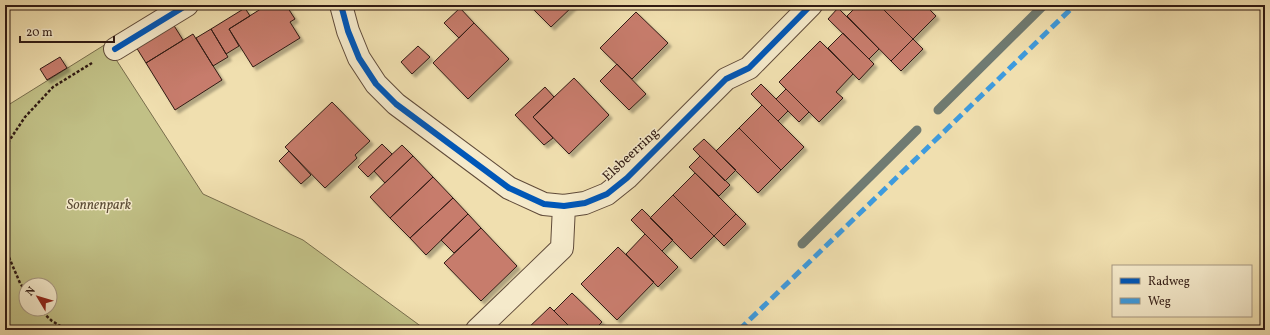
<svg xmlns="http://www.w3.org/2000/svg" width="1270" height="335" font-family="Vollkorn,serif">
  <defs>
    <filter id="shadow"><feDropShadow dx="3.5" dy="3.5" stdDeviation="1" flood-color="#0004"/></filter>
  </defs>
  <rect width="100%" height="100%" fill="#f0dfaf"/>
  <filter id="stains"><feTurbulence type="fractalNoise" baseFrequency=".005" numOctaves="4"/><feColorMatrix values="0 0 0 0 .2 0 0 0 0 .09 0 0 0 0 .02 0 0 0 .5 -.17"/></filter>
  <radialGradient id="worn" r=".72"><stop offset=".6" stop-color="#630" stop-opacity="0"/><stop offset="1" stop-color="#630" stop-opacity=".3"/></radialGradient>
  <path fill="#c1c086" stroke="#786d4c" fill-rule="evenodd" d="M106,44L203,194L303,240L426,330H5V107ZM26,285H50V309H26Z"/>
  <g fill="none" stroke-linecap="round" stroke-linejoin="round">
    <path stroke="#707b72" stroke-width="9" d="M938,110L1044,5
      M802,244L917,130"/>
  </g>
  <path fill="#c77b6c" stroke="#301a13" filter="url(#shadow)" d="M267,5H286L295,19L290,22L300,38L253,67L229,29Z
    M529,5H574L551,27Z
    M858,5H879L913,39L891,61L847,16Z
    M879,5H925L936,16L913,39Z
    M245,8L250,16L229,29L239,46L226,54L211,29Z
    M460,8L474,23L459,38L444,23Z
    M838,8L879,49L869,59L828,19Z
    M636,12L668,43L632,79L600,48Z
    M474,23L509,59L468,99L433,63Z
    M173,24L183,40L146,63L136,47Z
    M211,29L228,57L213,66L196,38Z
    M843,33L874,64L859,80L828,48Z
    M193,34L222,80L175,110L146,63Z
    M913,39L923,49L901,71L891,61Z
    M820,41L853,74L836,92L843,98L819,122L779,82Z
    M418,46L430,57L412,74L401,62Z
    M60,57L67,68L47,80L40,69Z
    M617,64L646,94L629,110L600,81Z
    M574,78L609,115L569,154L533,117Z
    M761,84L788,111L778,121L751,94Z
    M545,87L554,97L533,117L553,138L544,145L515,115Z
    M786,89L809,112L799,122L776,99Z
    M332,102L370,141L355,155L357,158L325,188L285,147Z
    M762,105L804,147L781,170L739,128Z
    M739,128L781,170L758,193L716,151Z
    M704,139L736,170L725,181L693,149Z
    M382,144L392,154L368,177L358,167Z
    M402,145L413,156L385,183L374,171Z
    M289,151L311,175L301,184L279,161Z
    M413,156L433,177L390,218L370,197Z
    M700,156L730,185L719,196L689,167Z
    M695,173L736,214L714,236L673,195Z
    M433,177L453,198L410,238L390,218Z
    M673,195L714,236L691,259L650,218Z
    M453,198L468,214L426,255L410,238Z
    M642,209L673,240L662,251L631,220Z
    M468,214L481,228L454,253L441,240Z
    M736,214L746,224L724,246L714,236Z
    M481,228L517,266L481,301L444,263Z
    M645,234L678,267L658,287L626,254Z
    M618,247L654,282L617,320L581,284Z
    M572,293L602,322L594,330H573L554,311Z
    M550,307L573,330H526Z"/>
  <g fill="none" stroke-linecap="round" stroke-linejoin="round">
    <g stroke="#604b3a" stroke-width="24">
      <path id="minor" d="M341,5L348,31L359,58L376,84L396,104L509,188L544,204L564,206L585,203L607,194L627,178L726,79L749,68L811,5
        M115,49L187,5
        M477,330L562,248L564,206"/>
    </g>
    <path stroke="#301a13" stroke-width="2.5" stroke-dasharray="3 2" stroke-linecap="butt" d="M5,147L25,117L53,87L92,63
      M5,248L20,283L26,292
      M39,309L52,321L67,330"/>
    <use href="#minor" stroke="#f5eacb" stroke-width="22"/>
    <path stroke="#3e9bde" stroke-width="5" stroke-dasharray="10 5" stroke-linecap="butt" d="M739,330L1075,5"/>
    <g stroke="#f5eacb" stroke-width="8">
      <path id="cycleway" d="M341,5L348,31L359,58L376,84L396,104L509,188L544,204L564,206L585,203L607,194L627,178L726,79L749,68L811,5
        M115,49L187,5"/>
    </g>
    <use href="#cycleway" stroke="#0057b8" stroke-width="6"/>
  </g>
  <g text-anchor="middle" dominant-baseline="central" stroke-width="3" stroke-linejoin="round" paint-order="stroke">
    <g font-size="14" fill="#301a13" stroke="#f5eacb">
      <text transform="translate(631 155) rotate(-43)">Elsbeerring</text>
    </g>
    <g font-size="14" font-style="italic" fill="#5c4c36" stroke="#f5eacb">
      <text x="99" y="205">Sonnenpark</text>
    </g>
  </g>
  <rect width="1270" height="335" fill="none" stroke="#f0dfaf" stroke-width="20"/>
  <rect x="6" y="6" width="1258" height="323" fill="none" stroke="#301a13" stroke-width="2"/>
  <rect x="10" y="10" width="1250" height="315" fill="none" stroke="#301a13"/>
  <rect x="1112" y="265" width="140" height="52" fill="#f5eacb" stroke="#a69781"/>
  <rect x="1120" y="278" width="20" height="6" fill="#0057b8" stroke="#a69781"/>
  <text x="1148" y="285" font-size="12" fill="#301a13">Radweg</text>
  <rect x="1120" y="298" width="20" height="6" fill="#3e9bde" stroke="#a69781"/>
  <text x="1148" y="305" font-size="12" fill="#301a13">Weg</text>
  <g transform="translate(38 297) rotate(308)"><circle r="19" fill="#f5eacb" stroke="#a69781"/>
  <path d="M0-3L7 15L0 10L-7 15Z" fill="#8f2418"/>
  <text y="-6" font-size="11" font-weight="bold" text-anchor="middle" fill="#301a13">N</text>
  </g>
  <path d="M20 36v6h94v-6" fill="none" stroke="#301a13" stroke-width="2"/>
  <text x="26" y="36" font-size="12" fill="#301a13" stroke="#f5eacb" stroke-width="3" paint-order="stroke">20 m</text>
  <rect width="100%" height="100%" filter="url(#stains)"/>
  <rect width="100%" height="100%" fill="url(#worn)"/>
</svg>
